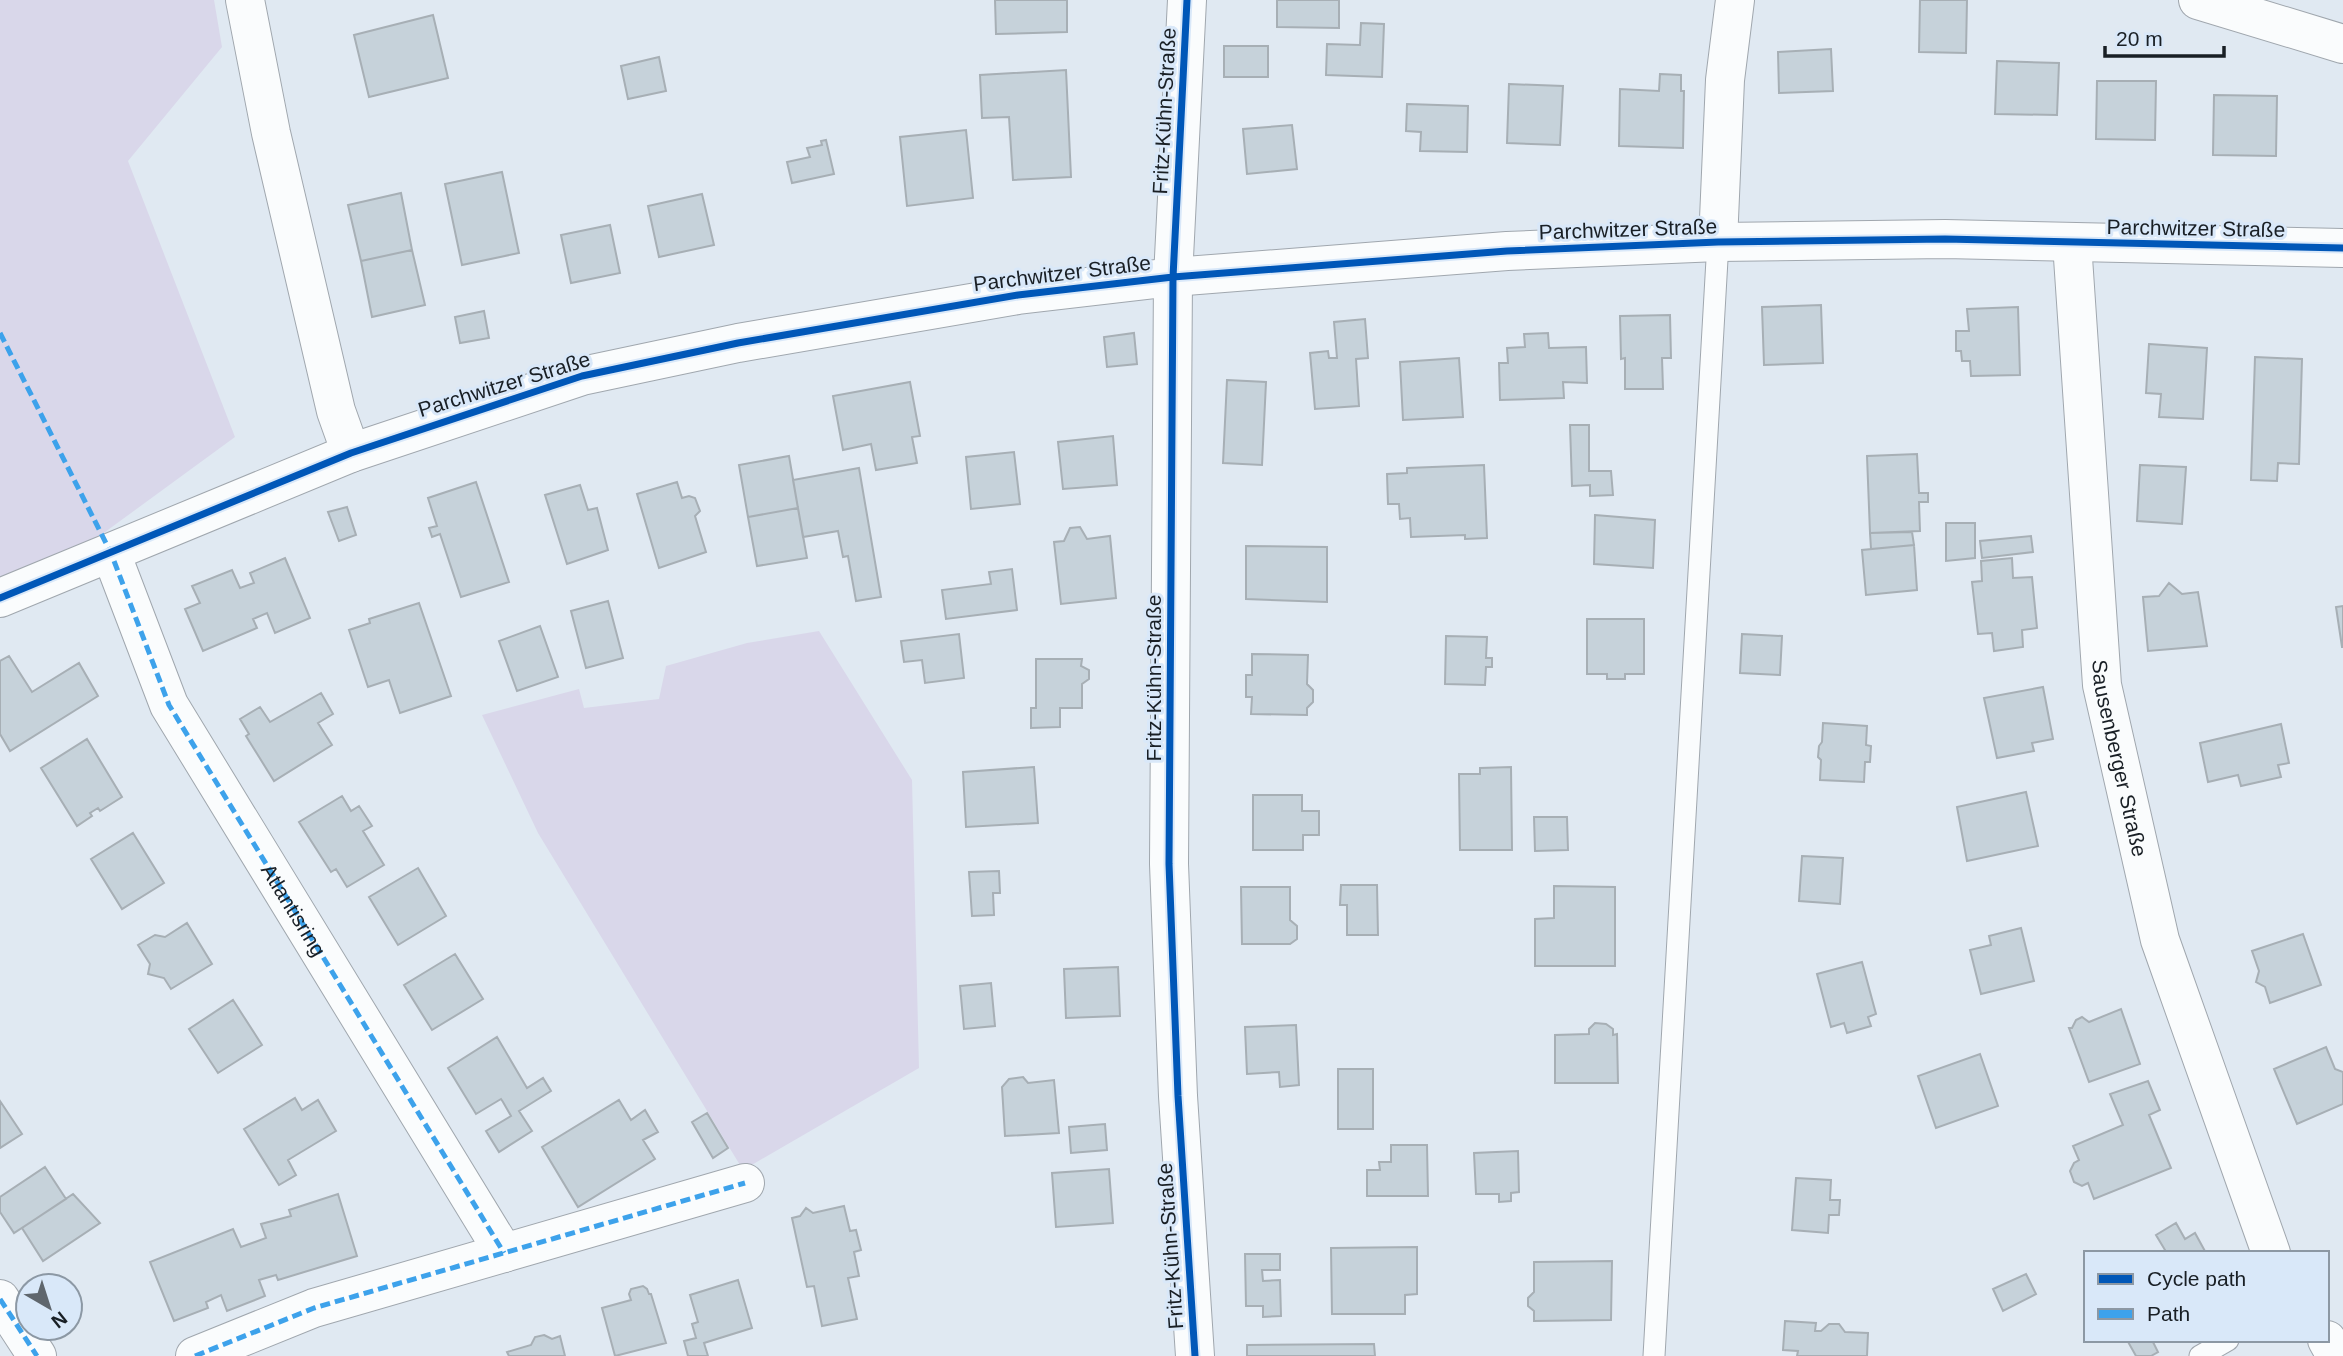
<svg xmlns="http://www.w3.org/2000/svg" width="2343" height="1356" font-family="Arial,sans-serif">
  <rect width="100%" height="100%" fill="#e0e9f2"/>
  <path fill="#d9d7ea" d="M0,0H214L222,47L128,161L235,437L90,543L0,580Z
    M819,631L912,780L919,1068L743,1170L538,833L482,715L579,689L584,708L659,699L666,666L747,643Z"/>
  <path fill="#c6d2da" stroke="#a7afb5" stroke-width="2" d="M995,0H1067V32L996,34Z
    M1277,0H1339V28L1277,27Z
    M1920,0H1967L1966,53L1919,52Z
    M433,15L448,78L369,97L354,35Z
    M1361,23L1384,24L1382,77L1326,75L1327,44L1360,45Z
    M1224,46H1268V77H1224Z
    M1831,49L1833,91L1779,93L1778,52Z
    M659,57L666,91L628,99L621,66Z
    M1997,61L2059,63L2057,115L1995,114Z
    M1066,70L1071,177L1013,180L1009,117L982,118L980,75Z
    M1660,74L1681,75V91H1684L1683,148L1619,146L1620,89L1659,91Z
    M2097,81H2156L2155,140L2096,139Z
    M1509,84L1563,86L1560,145L1507,143Z
    M2214,95L2277,96L2276,156L2213,155Z
    M1407,104L1468,106L1467,152L1420,151L1421,132L1406,131Z
    M1292,125L1297,169L1247,174L1243,129Z
    M966,130L973,198L907,206L900,137Z
    M826,140L834,174L792,183L787,162L810,157L807,148L822,145L821,141Z
    M502,172L519,253L462,265L445,184Z
    M401,193L412,250L361,261L348,205Z
    M702,194L714,245L659,257L648,206Z
    M610,225L620,273L571,283L561,235Z
    M412,250L425,305L372,317L361,261Z
    M1821,305L1823,363L1764,365L1762,307Z
    M2018,307L2020,375L1971,376L1970,361H1962L1961,351H1956V331H1969L1967,309Z
    M484,311L489,338L460,343L455,317Z
    M1670,315L1671,358H1662L1663,389H1625V358L1621,359L1620,316Z
    M1365,319L1368,358L1356,359L1359,406L1315,409L1310,353L1328,351L1329,358H1337L1334,322Z
    M1134,333L1137,364L1107,367L1104,337Z
    M1548,333L1549,348L1586,347L1587,383L1563,382L1564,398L1500,400L1499,363H1508L1507,348L1525,347L1524,334Z
    M2149,344L2207,348L2203,419L2159,417L2161,394L2146,393Z
    M2255,357L2302,359L2299,464L2278,463L2277,481L2251,480Z
    M1459,358L1463,417L1403,420L1400,362Z
    M1227,380L1266,382L1262,465L1223,463Z
    M910,382L920,436L912,437L917,463L876,470L871,444L843,450L833,396Z
    M1570,425H1589V471H1611L1613,495L1590,496V485L1572,486Z
    M1113,436L1117,485L1063,489L1058,442Z
    M1014,452L1020,504L971,509L966,457Z
    M1917,454L1919,493H1928V502H1919L1920,531L1870,533L1867,456Z
    M789,456L798,508L748,517L739,465Z
    M1484,465L1487,538L1465,539V535L1411,537L1410,518L1400,519L1399,504H1388L1387,474L1407,473V468Z
    M2140,465L2186,467L2182,524L2137,521Z
    M859,468L881,597L856,601L848,556L843,557L838,531L803,537L793,480Z
    M476,482L509,582L461,597L440,534L432,537L429,528L437,526L428,498Z
    M677,482L682,498L689,496L695,498L700,511L695,516L706,552L659,568L637,494Z
    M580,485L588,510L597,508L608,550L567,564L545,495Z
    M347,507L356,535L339,541L328,512Z
    M798,508L807,558L757,566L748,517Z
    M1595,515L1655,520L1653,568L1594,564Z
    M1946,523H1975V558L1946,561Z
    M1080,527L1087,539L1110,536L1116,598L1061,604L1054,542L1064,541L1070,528Z
    M1912,532L1914,545L1871,549L1870,533Z
    M2031,536L2033,552L1982,558L1980,541Z
    M1914,545L1917,590L1866,595L1862,550Z
    M1246,546L1327,547V602L1246,599Z
    M285,558L310,618L275,633L267,613L253,619L257,628L203,651L185,609L200,603L192,586L232,570L240,588L254,583L250,573Z
    M2012,558L2013,578L2032,577L2037,628L2022,630L2023,647L1994,651L1992,633L1978,634L1972,582L1982,581L1981,561Z
    M1012,569L1017,610L946,619L942,590L991,584L989,572Z
    M2169,583L2182,594L2198,592L2207,646L2148,651L2143,597L2159,596Z
    M608,601L623,658L586,668L571,611Z
    M419,603L451,696L400,713L389,680L368,687L349,630L370,623L369,619Z
    M2343,606V647H2342L2336,607Z
    M1587,619H1644V674H1625V679H1607V674H1587Z
    M540,626L558,677L517,691L499,641Z
    M959,634L964,678L925,683L922,660L904,662L901,641Z
    M1742,634L1782,636L1780,675L1740,673Z
    M1446,636L1487,637L1486,658H1492V667H1486L1485,685L1445,684Z
    M1252,654L1308,655L1307,684L1313,690V702L1307,708V715L1251,714L1252,697H1246V675H1252Z
    M9,656L32,692L79,663L98,696L10,751L0,734V661Z
    M1036,659H1082L1081,666L1089,670V679L1082,684V708H1060V727L1031,728V708H1036Z
    M2043,687L2053,739L2032,743L2034,751L1997,758L1984,698Z
    M321,693L333,714L318,723L332,745L274,781L246,736L249,734L240,719L260,707L270,722Z
    M1823,723L1867,726L1866,745L1871,746L1870,762H1865L1864,782L1820,780L1821,760L1818,757L1819,746L1822,742Z
    M2281,724L2289,763L2278,765L2281,777L2241,786L2238,775L2208,782L2200,743Z
    M87,739L122,797L100,811L98,808L90,813L92,816L77,826L41,768Z
    M1034,767L1038,823L966,827L963,772Z
    M1511,767L1512,850H1460L1459,774H1480V768Z
    M2026,792L2038,846L1967,861L1957,807Z
    M1253,795H1302V811H1319V835H1303V850H1253Z
    M342,796L351,811L359,806L372,826L363,831L384,865L347,887L336,869L331,872L299,822Z
    M1534,817H1567L1568,850L1535,851Z
    M133,833L164,883L122,909L91,859Z
    M1802,856L1843,858L1840,904L1799,901Z
    M418,868L446,916L398,945L369,897Z
    M999,871L1000,893H993L994,915L972,916L969,872Z
    M1341,885H1377L1378,935H1347V905H1340Z
    M1554,886L1615,887V966H1535V919L1554,918Z
    M1241,887H1290V920L1297,926V939L1290,944H1242Z
    M187,923L212,964L171,989L164,978L148,974L150,964L138,945L155,935L165,937Z
    M2021,928L2034,981L1981,994L1970,950L1991,945L1989,936Z
    M2303,934L2321,985L2270,1003L2265,987L2256,982L2259,971L2252,951Z
    M455,954L483,999L432,1030L404,985Z
    M1862,962L1876,1014L1868,1017L1871,1026L1847,1033L1844,1023L1831,1027L1817,974Z
    M1118,967L1120,1016L1066,1018L1064,969Z
    M991,983L995,1026L964,1029L960,986Z
    M233,1000L262,1045L218,1073L189,1029Z
    M2121,1009L2140,1064L2089,1082L2069,1028H2072L2076,1020L2082,1017L2089,1022Z
    M1595,1023L1606,1024L1613,1029V1035L1617,1034L1618,1083H1555V1035L1589,1034V1029Z
    M1296,1025L1299,1085L1280,1087L1279,1072L1247,1074L1245,1027Z
    M497,1037L527,1088L543,1078L551,1091L519,1111L532,1131L499,1152L486,1131L511,1116L503,1102L501,1099L476,1114L448,1068Z
    M2326,1047L2335,1069L2343,1072V1104L2297,1124L2274,1069Z
    M1980,1054L1998,1106L1936,1128L1918,1076Z
    M1338,1069H1373V1129H1338Z
    M1023,1077L1028,1083L1054,1080L1059,1133L1005,1136L1002,1087L1009,1079Z
    M2148,1081L2160,1110L2149,1115L2171,1168L2094,1199L2088,1183L2082,1186L2074,1182L2070,1171L2074,1163L2079,1160L2073,1146L2123,1125L2110,1094Z
    M295,1098L302,1110L318,1100L336,1131L288,1160L296,1175L279,1185L244,1129Z
    M619,1100L631,1120L645,1110L658,1132L643,1140L655,1159L578,1207L542,1147Z
    M0,1101L22,1134L0,1148Z
    M707,1113L728,1148L713,1158L692,1122Z
    M1105,1124L1107,1150L1071,1153L1069,1127Z
    M1391,1145H1427L1428,1196H1367V1170H1380L1379,1162H1391Z
    M1518,1151L1519,1192L1511,1193V1201L1499,1202V1194H1476L1474,1153Z
    M45,1167L66,1199L14,1233L0,1212V1197Z
    M1109,1169L1113,1223L1056,1227L1052,1173Z
    M1796,1178L1831,1180L1830,1200H1840L1839,1215H1829L1828,1233L1792,1230Z
    M73,1194L100,1223L43,1261L22,1228Z
    M338,1194L357,1256L278,1280L276,1275L259,1280L265,1296L227,1311L221,1295L206,1302L208,1308L174,1321L150,1262L233,1229L241,1247L266,1238L261,1224L291,1216L289,1210Z
    M844,1206L850,1231L856,1230L861,1250L854,1252L859,1276L848,1278L857,1319L822,1326L814,1286L807,1287L792,1218L800,1216L806,1208L813,1213Z
    M2176,1223L2185,1239L2195,1233L2206,1253H2161L2165,1250L2156,1235Z
    M1417,1247V1294L1405,1295V1314H1332L1331,1248Z
    M1245,1254H1280V1270H1262L1263,1281L1280,1280L1281,1316L1263,1317V1306H1246Z
    M1612,1261L1611,1320L1534,1321V1311L1528,1306V1298L1534,1292V1262Z
    M2026,1274L2036,1294L2003,1311L1993,1289Z
    M738,1280L752,1328L704,1343L708,1356H688L684,1341L696,1338L692,1324L698,1322L690,1295Z
    M643,1286L647,1289L649,1294H651L666,1343L615,1356L602,1308L631,1300L629,1294L631,1289Z
    M1785,1321L1816,1323L1815,1331H1821L1829,1324H1839L1845,1332L1868,1333L1867,1356H1797L1798,1351L1783,1350Z
    M544,1335L552,1339L560,1336L565,1356H509L507,1352L531,1345L535,1337Z
    M2127,1340H2152L2158,1352L2151,1356H2136Z
    M1374,1344L1375,1356H1247V1345Z"/>
  <g fill="none" stroke-linecap="round" stroke-linejoin="round">
    <g stroke="#a0a7ae" stroke-width="23">
      <path id="lane" d="M1654,1356L1718,242
        M2200,1356L2228,1340"/>
    </g>
    <g stroke="#a0a7ae" stroke-width="40">
      <g id="street">
        <path d="M245,0L271,133L336,411L351,453"/>
        <path d="M1187,0L1173,277L1169,864L1178,1096L1195,1356"/>
        <path d="M1718,242L1725,80L1735,0"/>
        <path id="s1" d="M2072,243L2102,685L2160,940L2271,1253"/>
        <path d="M111,553L169,705L504,1253"/>
        <path d="M0,598L351,453L582,376L738,343L1018,295L1173,277L1507,251L1718,242L1945,239L2343,248"/>
        <path d="M0,1299L37,1356"/>
        <path d="M2327,1340L2336,1356"/>
        <path d="M195,1356L314,1308L745,1183"/>
      </g>
    </g>
    <g stroke="#a0a7ae" stroke-width="40">
      <path id="highway" d="M2198,0L2343,44"/>
    </g>
    <use href="#lane" stroke="#fafcfd" stroke-width="21"/>
    <use href="#street" stroke="#fafcfd" stroke-width="38"/>
    <use href="#highway" stroke="#fafcfd" stroke-width="38"/>
    <g stroke="#3da2eb" stroke-width="5" stroke-dasharray="10 5" stroke-linecap="butt">
      <path id="s2" d="M0,333L111,553L169,705L504,1253"/>
      <path d="M0,1299L37,1356"/>
      <path d="M195,1356L314,1308L745,1183"/>
    </g>
    <g stroke="#d9e8f9" stroke-width="11">
      <path id="cycleway" d="M1187,0L1173,277L1169,864L1178,1096L1195,1356
        M0,598L351,453L582,376L738,343L1018,295L1173,277L1507,251L1718,242L1945,239L2343,248"/>
    </g>
    <use href="#cycleway" stroke="#0057b8" stroke-width="7"/>
  </g>
  <g text-anchor="middle" dominant-baseline="central" stroke-width="6" stroke-linejoin="round" paint-order="stroke">
    <g font-size="21" fill="#191f25" stroke="#d9e8f9">
      <text transform="translate(1164 111) rotate(-87)">Fritz-Kühn-Straße</text>
      <text transform="translate(2196 228) rotate(1)">Parchwitzer Straße</text>
      <text transform="translate(1628 229) rotate(-2)">Parchwitzer Straße</text>
      <text transform="translate(1062 273) rotate(-7)">Parchwitzer Straße</text>
      <text transform="translate(504 384) rotate(-17)">Parchwitzer Straße</text>
      <text transform="translate(1153 678) rotate(-90)">Fritz-Kühn-Straße</text>
      <text stroke="none"><textPath href="#s1" startOffset="518">Sausenberger Straße</textPath></text>
      <text stroke="none"><textPath href="#s2" startOffset="649">Atlantisring</textPath></text>
      <text transform="translate(1170 1246) rotate(-94)">Fritz-Kühn-Straße</text>
    </g>
  </g>
  <rect x="2084" y="1251" width="245" height="91" fill="#d9e8f9" stroke="#8c98a4" stroke-width="2"/>
  <rect x="2098" y="1274" width="35" height="10" fill="#0057b8" stroke="#8c98a4" stroke-width="2"/>
  <text x="2147" y="1286" font-size="21" fill="#191f25">Cycle path</text>
  <rect x="2098" y="1309" width="35" height="10" fill="#3da2eb" stroke="#8c98a4" stroke-width="2"/>
  <text x="2147" y="1321" font-size="21" fill="#191f25">Path</text>
  <g transform="translate(49 1307) rotate(141)"><circle r="33" fill="#d9e8f9" stroke="#8c98a4" stroke-width="2"/>
  <path d="M0-5L12 26L0 18L-12 26Z" fill="#5f666d"/>
  <text y="-10" font-size="19" font-weight="bold" text-anchor="middle" fill="#191f25">N</text>
  </g>
  <path d="M2105 46v10h119v-10" fill="none" stroke="#191f25" stroke-width="3.5"/>
  <text x="2116" y="46" font-size="21" fill="#191f25" stroke="#d9e8f9" stroke-width="5" paint-order="stroke">20 m</text>
</svg>
